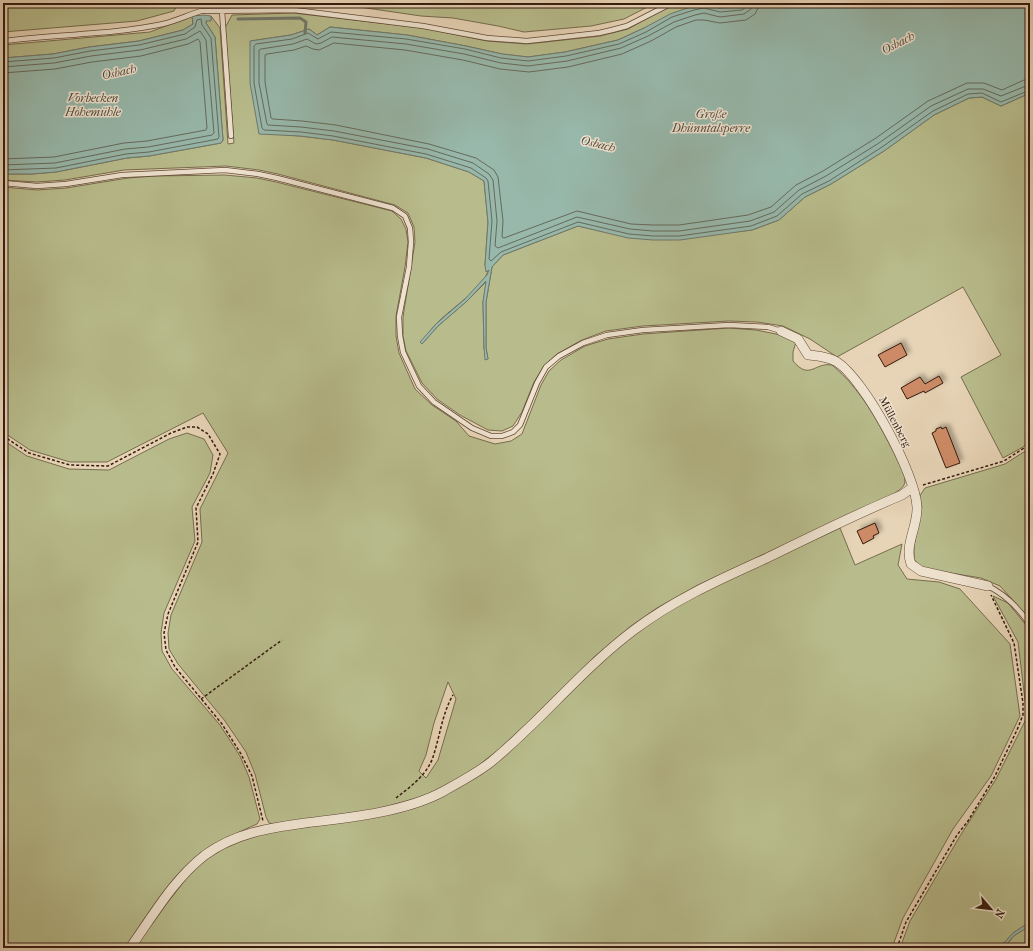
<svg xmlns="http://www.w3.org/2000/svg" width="1033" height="951" font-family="'IM FELL French Canon',serif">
  <defs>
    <filter id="shadow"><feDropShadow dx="3.5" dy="-3.5" stdDeviation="2" flood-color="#0004"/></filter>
  </defs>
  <rect width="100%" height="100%" fill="#e7d4b6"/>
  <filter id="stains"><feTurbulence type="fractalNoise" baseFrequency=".005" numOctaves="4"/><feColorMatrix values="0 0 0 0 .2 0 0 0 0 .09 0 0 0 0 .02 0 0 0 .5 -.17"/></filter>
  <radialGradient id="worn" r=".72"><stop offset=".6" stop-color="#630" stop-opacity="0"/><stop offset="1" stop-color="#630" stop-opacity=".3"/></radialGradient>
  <path fill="#b8bc8c" stroke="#766c4d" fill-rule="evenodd" d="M3,3H178L174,11L137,21L3,32Z
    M332,3H655L624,19L591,26L524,32L498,26L453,18L421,16Z
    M678,3H745L742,6L720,8L706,5L644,28L618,40L565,52L528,57L502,54L466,46L407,35L330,27L317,35L309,29L291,35L251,41L259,133L300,136L333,140L426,158L469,172L484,181L488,222L485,265L487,272L490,268C480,292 453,306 436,324C431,329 426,337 422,344L438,326L467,301L487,281L483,302L484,348L488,359L486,348V302L492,267L503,255L578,226L600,231L718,234L752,230L779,220L805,197L831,184L884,151L934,115L969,98L982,97L1001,106L1030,93V441L1023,447L1003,458L961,377L1001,355L963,287L837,357L810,339L783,326L757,322L729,321L643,326L606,331L582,340L557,354L544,366L534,382L522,412L513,426L502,431L488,430L460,415L437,399L422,383L406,351L403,336V317L415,242L414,227L408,213L395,205L278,174L259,170L226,166L124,170L65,180L37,182L3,180V174H32L56,172L127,158L149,156L221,143L223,140L215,37L206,23V21L211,20V16L220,28L228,144L234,143L225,28L232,15L293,13L423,28L487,41L527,44L600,36L628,29L664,9Z
    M192,16L193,24L183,30L139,41L89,47L53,54L3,58V45L150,32Z
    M225,175L257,178L276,182L392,211L401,219L406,229L408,242L405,267L396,316V336L399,353L415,389L432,405L456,421L469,436L495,444L511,441L522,434L541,385L549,371L561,360L585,346L608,339L643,334L729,328L756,330L781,335L796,342L793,352V361C810,381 814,362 832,365C861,389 878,422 895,455C898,463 905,472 905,481C905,487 898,491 893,494L698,585L657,608L631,626L594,657L526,724L499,749L468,774L424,796L392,805L379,809L273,824L269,823L266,817L255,774L246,752L225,721L178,664L169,649L168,633L171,615L202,542L200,509L228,453L203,413L107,462H70L30,450L3,432V187L37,190L66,188L128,178L155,176ZM448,682L456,699L438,760L426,778L419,771L426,755L434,723Z
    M187,433L204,439L213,455L210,473L192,507L195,541L164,613L161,633L162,651L172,669L220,725L240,756L249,777L260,819L257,824C239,832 221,840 204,851C170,874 148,915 124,948H3V440L27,456L69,469L109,470L169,439Z
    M1030,448V619L1000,586L981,578L921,568L914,559V546L922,507L919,497L925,488L1005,464Z
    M840,528L855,565L902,544L898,565L907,579L939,582L960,589L1010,644L1020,716L991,776L953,829L903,918L892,948H135L168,902L190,874L204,861L223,849L242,841L269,832L346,822L470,781L482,774L493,766L600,663L636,633L662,615L693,597Z
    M993,596L1008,603L1030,630V922L1013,933L1005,942L996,948H900L910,921L960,836L996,779L1027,717L1018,642Z
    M1030,926V948H1001L1007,944L1015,935Z"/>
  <path fill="#97b8ab" stroke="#70796c" d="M745,3H1030V93L1001,106L982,97L969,98L934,115L884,151L831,184L805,197L779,220L752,230L680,240H653L628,238L578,226L503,255L492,267L486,302V348L488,359L485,360L484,348L483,302L486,281L467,301L438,326L422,344L420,342L436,324L465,299L487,275L489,270L486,272L485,265L488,222L484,181L469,172L426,158L333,140L300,136L259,134L250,83V41L291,35L309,29L317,35L330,27L407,35L466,46L502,54L528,57L565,52L618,40L644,28L670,14L693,6L706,5L720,8L742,6Z
    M204,15L211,16V21H206V23L215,37L223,140L221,143L149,156L127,158L56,172L32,174H3V58L53,54L89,47L139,41L183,30L193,24L192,16Z
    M1030,922V926C1025,929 1020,932 1015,935C1009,940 1006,948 996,948L1005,942L1013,933Z"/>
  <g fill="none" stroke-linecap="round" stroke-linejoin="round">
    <path stroke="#666a5c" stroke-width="1" d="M747,3L746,7L742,10L720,12L704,8L694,10L672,17L646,32L619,44L566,56L528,61L501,58L465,49L406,39L331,32L318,39L308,33L292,39L256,44L254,46V83L262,128L264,130L301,132L333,136L426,154L471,168L486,178L488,181L492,221L489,259L491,261L501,252L578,222L629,234L653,236H679L751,226L777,216L802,194L829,181L882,147L933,111L968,94L982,93L1001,102L1030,90
      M752,3L751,9L744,14L720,17L704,13L695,15L674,22L648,36L621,48L567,61L528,66L501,63L464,54L406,44L332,37L321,43L316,44L307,39L293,44L261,49L259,50V83L267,124L268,125L301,127L334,131L428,149L473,163L489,174L493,180L497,221L495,246L498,248L577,217L630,229L653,231H679L750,221L774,212L799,190L826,176L879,143L931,106L968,89H983L1001,96L1026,86L1030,85
      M758,3V8L755,14L746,20L720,23L704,20H696L676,27L651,41L622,54L568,67L529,72L500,69L463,60L405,50L334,43L319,50L313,49L306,46L294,50L267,54L265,55V82L271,118L273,119L302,121L336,125L429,144L476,158L494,170L498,177L503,221L502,237L504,238L577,211L631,224L653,225H679L748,215L771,207L796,185L823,171L876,138L928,101L967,83H984L1002,90L1024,80L1030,79
      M3,62L54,58L90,51L139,45L185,34L195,27L197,20L201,19L202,25L211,38L219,137L218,139L149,152L126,154L56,168L3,170
      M3,67L54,63L91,56L140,50L186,39L200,31L206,40L214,133L212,135L148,147L125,149L55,163L3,165
      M3,73L55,69L92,62L141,56L188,44L198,39L200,42L207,128L206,130L147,141L124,143L54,157L3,159"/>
    <path stroke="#70796c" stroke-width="3" d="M238,19L300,18L306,22L305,33"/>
  </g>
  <path fill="#cc8b66" stroke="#351b0e" filter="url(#shadow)" d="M901,343L907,355L885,367L878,355Z
    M939,376L943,383L925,393L924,391L907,399L901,388L920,377L925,384Z
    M941,427L942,429L946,427L960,463L946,468L932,433L936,431V429Z
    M875,523L879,533L873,536L874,538L863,544L857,531Z"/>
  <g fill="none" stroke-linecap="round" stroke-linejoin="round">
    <g stroke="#624938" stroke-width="6">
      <path id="service" d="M222,11L231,136
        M3,41C56,34 110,35 163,24C176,21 188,15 201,11L294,10L423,26L487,38L527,41L599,33L612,30L627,26L672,3
        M3,183L37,186L66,184L122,175L225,170L258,174L277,178L393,208L405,216L410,228L411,242L409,267L399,317L400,336L403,352L419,386L434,402L472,428L491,436H502L513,432L520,425L537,383L546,367L559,356L583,343L607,335L643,330L729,325L768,327L781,331
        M988,586C1006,595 1019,608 1030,625"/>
    </g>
    <g stroke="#624938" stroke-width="10">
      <path id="minor" d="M781,331L798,339L808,355C818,356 829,357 837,362C865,380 916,475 917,507C918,526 904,545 911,564L921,571L988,586
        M130,948C153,916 173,880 205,855C235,833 269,828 305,823C348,818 406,812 444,791C460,782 477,773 491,762C541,721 582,669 634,630C675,599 721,579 767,558C812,536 856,514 902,495L913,487"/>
    </g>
    <path stroke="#351b0e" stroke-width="1.5" stroke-dasharray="3 2" stroke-linecap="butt" d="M3,436L29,453L70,465L108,466L171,433L187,427H197L208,434L220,454L213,474L196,508L198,542L168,614L164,633L166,650L175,667L222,724L241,754L252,776L263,821
      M923,485L1004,461L1030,444
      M201,699L282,640
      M396,798C410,787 427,775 433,757C440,736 442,714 453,695
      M897,948L906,922L957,835L968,821L994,778L1017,730L1023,715V703L1014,643L991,595"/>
    <use href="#service" stroke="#efe3d0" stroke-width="4.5"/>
    <use href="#minor" stroke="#efe3d0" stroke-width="9"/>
  </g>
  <g text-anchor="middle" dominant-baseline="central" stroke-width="3" stroke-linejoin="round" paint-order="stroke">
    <g font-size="11" fill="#351b0e" stroke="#efe3d0">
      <text transform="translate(895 422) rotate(62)">Müllenberg</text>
    </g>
    <g font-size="12" font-style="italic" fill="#524a3d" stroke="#efe3d0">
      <text transform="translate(898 43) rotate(-28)">Osbach</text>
      <text transform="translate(119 72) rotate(-13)">Osbach</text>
      <text x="93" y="98">Vorbecken<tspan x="93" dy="14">Hohemühle</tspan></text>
      <text x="711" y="114">Große<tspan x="711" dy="14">Dhünntalsperre</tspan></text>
      <text transform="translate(598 144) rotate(13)">Osbach</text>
    </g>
  </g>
  <rect width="1033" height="951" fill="none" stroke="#e7d4b6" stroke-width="16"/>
  <rect x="4" y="4" width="1025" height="943" fill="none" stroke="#351b0e" stroke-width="2"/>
  <rect x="8" y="8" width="1017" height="935" fill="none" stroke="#351b0e"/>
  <g transform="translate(991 909) rotate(118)" stroke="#efe3d0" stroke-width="3" paint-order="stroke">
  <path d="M0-3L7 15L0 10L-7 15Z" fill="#351b0e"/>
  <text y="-6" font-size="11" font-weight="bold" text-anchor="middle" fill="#351b0e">N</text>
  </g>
  <rect width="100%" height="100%" filter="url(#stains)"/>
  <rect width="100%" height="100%" fill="url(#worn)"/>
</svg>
